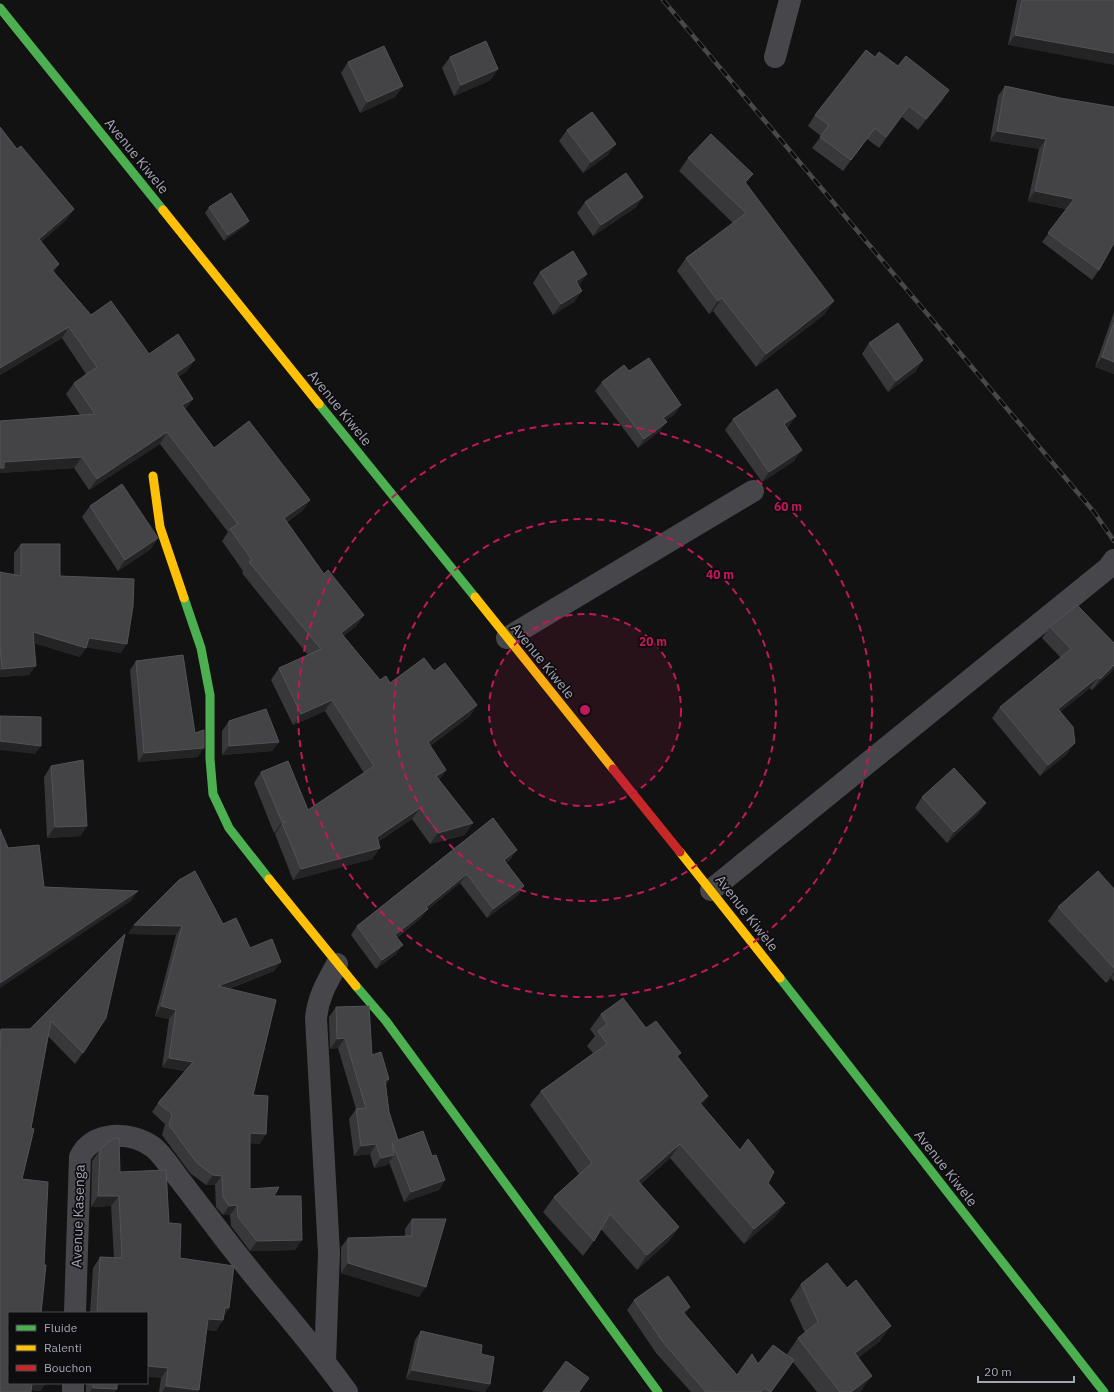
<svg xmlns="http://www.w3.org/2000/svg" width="1114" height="1392" font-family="'IBM Plex Sans',sans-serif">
  <rect width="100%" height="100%" fill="#121212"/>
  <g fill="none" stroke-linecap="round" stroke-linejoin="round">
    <path stroke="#47474b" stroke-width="22" d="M775,57L790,0
      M507,638L753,491
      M711,890L1108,568L1114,560
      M75,1313L80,1157C93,1130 131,1131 153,1147C164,1156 172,1170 180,1180C193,1197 206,1214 219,1231C260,1286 307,1336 347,1392
      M325,1361L329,1253L316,1018C318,997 327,982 337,964
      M73,1392V1383"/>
    <path stroke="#4caf50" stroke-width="9" d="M0,8L163,210
      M319,404L475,597
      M184,598L201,648L210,695V759L213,794L229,828L269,879
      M780,978L1104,1392
      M356,986L386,1021L658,1392"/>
    <path stroke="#ffc107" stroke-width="9" d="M163,210L319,404
      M153,476L160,527L184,598
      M475,597L613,769
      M680,852L780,978
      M269,879L356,986"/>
    <path stroke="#c62828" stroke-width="9" d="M613,769L680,852"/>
    <g stroke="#48484b" stroke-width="4.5">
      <path id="rail" d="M663,0L1094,512L1114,541"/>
    </g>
    <use href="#rail" stroke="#0d0c0e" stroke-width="3" stroke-dasharray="9" stroke-linecap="butt"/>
  </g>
  <path fill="#38383a" d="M1017,0H1114L1008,45Z
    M450,57L491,80L454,96L442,68Z
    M875,57L898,66L949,90L942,101L918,130L902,117L879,148L867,139L843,171L812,148L821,136L808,126L815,115Z
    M348,62L403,86L395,97L360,113L341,73Z
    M1005,86L1060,98L1099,270L1092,280L1042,242L1066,209L1028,201L1039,149L990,141L998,96Z
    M0,127L17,149L74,209L66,220L41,242L59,264L54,272L91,315L149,354L187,371L178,377L193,399L185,409L214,448L310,500L302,511L287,522L324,574L364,615L356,626L343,636L380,680L390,683L434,671L477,705L469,717L430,746L446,770L439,780L465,835L430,844L412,819L378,842L380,848L372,859L293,880L275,834L276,833H274L254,783L261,772L308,810L364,773L325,711L293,725L271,680L279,668L308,655L242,573L243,571L222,541L228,532L160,444L89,490L74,468L0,473V421L80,415L66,394L74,383L86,374L62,338L0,375Z
    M567,130L608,155L583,173L559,141Z
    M688,158L746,184L825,314L756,367L713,311L709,314L677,271L686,258L733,223L679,171Z
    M643,197L635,208L593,236L577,213L585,202Z
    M209,207L249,221L245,226L224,241L205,213Z
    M540,272L587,274L580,284L578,285L582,291L574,302L553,315L533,283Z
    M1114,312V374L1095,367Z
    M869,343L916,371L888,392L862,354Z
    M629,371L675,414L665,421L660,431L638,448L595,391L602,382Z
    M796,416L788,427L787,428L794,461L762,482L725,430L733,419Z
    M90,506L151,549L118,571L82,517Z
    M21,544L60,576L121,653L86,647L80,657L34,643L29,675L0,677V572L14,575V553Z
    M1050,627L1114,669L1092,690L1090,688L1060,712L1067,754L1040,776L992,718L1000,707L1061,658L1042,638Z
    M136,661L198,757L138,762L130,670Z
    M229,721L279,742L272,751L222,755V731Z
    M51,766L87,826L80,836L47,838L44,777Z
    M922,797L979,813L947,843L915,808Z
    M493,818L511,859L506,863L524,886L518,895L487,918L460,883L426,911L421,918L397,938L396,954L376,969L351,935L357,926Z
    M1114,889V982L1111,978L1106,983L1048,921L1058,907Z
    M223,924L250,948L281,962L274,971L229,989L253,1095L260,1144L250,1143V1189L274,1196L302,1240L295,1250L250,1251L231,1226L230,1215H223L216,1207L215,1185H206L190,1173L162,1135L165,1124L152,1112L158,1103L185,1071L162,1067L169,1019L155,1016L176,935L128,934L134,925Z
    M125,934L83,1053L75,1064L48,1036L22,1179L9,1383H46L40,1391L32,1390L0,1392V1030L1,1029H30Z
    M336,1007L372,1055L389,1079L386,1085L389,1112L398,1140L432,1156L445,1180L439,1190L404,1202L389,1162L387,1165L374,1168L370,1154L354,1156L349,1119L356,1109L338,1048L330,1049L329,1017Z
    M601,1014L646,1028L678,1057L702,1106L785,1203L775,1217L744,1244L670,1158L641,1184L679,1227L669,1241L637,1270L601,1229L594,1241L583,1256L543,1212L554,1197L579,1174L530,1105L541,1091L593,1053L587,1046L595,1036L590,1029Z
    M100,1150L120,1172L169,1223L180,1258L229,1308L224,1316L223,1320L216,1331L207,1330L198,1392H159L161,1378L147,1313H90L93,1268L100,1257L114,1258L111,1206L91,1207L92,1161Z
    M412,1219L419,1297L341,1273V1247L348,1238L405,1236V1229Z
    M801,1284L880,1341L858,1358L861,1391L860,1392H817L793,1362L771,1392H691L656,1353L627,1310L634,1300L685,1314L737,1375L758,1364L789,1357L787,1354L798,1338L805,1333L790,1300Z
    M421,1331L481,1354L490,1384L485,1392L406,1379L415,1340Z
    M86,1383H117L115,1392H86Z"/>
  <path fill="#242425" d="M1015,35L1114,53V65L1008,45Z
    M498,69L491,80L454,96L461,85Z
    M403,86L395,97L360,113L367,102Z
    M949,90L942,101L918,130L926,119Z
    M909,106L902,117L879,148L886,137Z
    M997,131L1046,139L1039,149L990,141Z
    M616,144L608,155L583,173L591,162Z
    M753,174L744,187L745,182Z
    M1035,191L1074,199L1067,209L1028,201Z
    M643,197L635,208L593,236L601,225Z
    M74,209L66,220L31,250L39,239Z
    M249,221L245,226L224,241L228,235Z
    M59,264L52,275V270Z
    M587,274L580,284L568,292L576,281Z
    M582,291L574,302L553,315L561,304Z
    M722,298L713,311L709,314L718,301Z
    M834,301L825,314L756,367L766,354Z
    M69,327L62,338L0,375V368Z
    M1102,357L1114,362V374L1095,367Z
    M195,360L187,371L168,384L176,373Z
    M923,360L916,371L888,392L896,381Z
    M193,399L185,410L182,405Z
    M681,405L675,414L657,427L663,418Z
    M796,416L788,427L777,435L784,424Z
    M667,422L660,431L638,448L644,439Z
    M167,432L160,444L89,490L97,479Z
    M802,450L794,461L762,482L769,472Z
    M82,457L74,468L0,473V474V468L4,462Z
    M310,500L302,511L276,529L284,518Z
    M158,538L151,549L118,571L125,560Z
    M364,615L356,626L333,645L341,633Z
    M33,632L86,648L80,657L27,641Z
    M89,638L127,644L121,653L83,647Z
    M1114,665V669L1092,690L1100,679Z
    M36,666L29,675L0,677V671L2,669Z
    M1098,677L1090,688L1050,720L1058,709Z
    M332,700L325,711L293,725L301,714Z
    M477,705L469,717L420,753L428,742Z
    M0,741L41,746L35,754L0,750Z
    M279,742L272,751L222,755L229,746Z
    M1075,743L1067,754L1040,776L1048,765Z
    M204,748L198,757L138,762L144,753Z
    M446,770L438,781L436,776Z
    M986,803L979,813L947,843L954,832Z
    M420,808L412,819L369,848L377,837Z
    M286,821L282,823L276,833H274L282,822Z
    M473,823L465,835L430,844L438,833Z
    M87,826L80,836L47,838L55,827Z
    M380,848L372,859L293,880L301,869Z
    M517,850L511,859L498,869L504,860Z
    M467,874L460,883L426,911L421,918L389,944L395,935L426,907Z
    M524,886L518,895L487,918L493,909Z
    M138,891L131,901L0,988V983Z
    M134,925L182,926L176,935L128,934Z
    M403,945L396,954L376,969L382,960Z
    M281,962L274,971L212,995L218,986Z
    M1114,972V974L1111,978L1106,983Z
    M161,1006L176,1010L169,1019L155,1016Z
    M345,1038L338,1048L330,1049L337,1039Z
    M169,1058L193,1062L186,1071L162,1067Z
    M389,1079L383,1089L385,1081Z
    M708,1096L698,1111L700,1103Z
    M250,1133L266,1134L260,1144L244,1143Z
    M376,1144L370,1154L354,1156L361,1146Z
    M680,1144L670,1158L628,1196L638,1181Z
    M394,1155L387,1165L374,1168L381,1158Z
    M213,1175L222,1176L215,1185H206Z
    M445,1180L439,1190L404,1202L411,1192Z
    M98,1196H119L111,1206L91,1207Z
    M785,1203L775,1217L744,1244L754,1229Z
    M237,1205L230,1215H223L229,1206Z
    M679,1227L669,1241L637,1270L647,1255Z
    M302,1240L295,1250L250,1251L257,1241Z
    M348,1263L426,1287L419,1297L341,1273Z
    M690,1307L683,1318V1312Z
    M225,1308H229L222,1319Z
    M208,1319L223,1320L216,1331L201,1329Z
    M891,1326L880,1341L844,1369L855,1353Z
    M147,1366L168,1368L161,1378L147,1377Z
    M412,1370L490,1384L485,1392H482L406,1379Z
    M872,1376L861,1391L860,1392H851Z
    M29,1383H46L40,1391L25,1389Z
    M166,1386L199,1390L198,1392H162Z
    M93,1388L117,1389L115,1392H90Z"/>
  <path fill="#444447" stroke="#525358" d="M1022,0H1114V53L1015,35Z
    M486,41L498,69L461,85L450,57Z
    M384,46L403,86L367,102L348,62Z
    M866,50L875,57L879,52L898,66L906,56L949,90L926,119L909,106L886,137L875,128L851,160L820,137L829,125L815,115Z
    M1005,86L1060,98L1114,107V243L1099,270L1048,233L1074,199L1035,191L1046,139L997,131Z
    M592,112L616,144L591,162L567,130Z
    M0,127L17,149L21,146L74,209L39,239L59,264L52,270L91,315L111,301L149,354L178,334L195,360L176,373L193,399L182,405L214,448L249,421L310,500L284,518L324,574L328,570L364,615L341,633L380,680L386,676L390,683L424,658L434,671L445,663L477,705L428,742L446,770L436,776L473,823L438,833L420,808L377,837L380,848L301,869L282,823L286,821L282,822L261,772L288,761L308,810L374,766L332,700L301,714L279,668L321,649L249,562L252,560L230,529L238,524L167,432L97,479L82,457L4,462V468H0V421L95,414L74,383L97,367L69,327L0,368Z
    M711,134L753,174L745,182L834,301L766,354L722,298L718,301L686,258L746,213L688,158Z
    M626,173L643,197L601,225L585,202Z
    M231,193L249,221L228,235L209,207Z
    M573,251L587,274L576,281L582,291L561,304L540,272Z
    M1114,322V362L1102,357Z
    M898,323L923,360L896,381L869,343Z
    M649,358L681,405L663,418L667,422L644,439L602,382L624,365L629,371Z
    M777,389L796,416L784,424L802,450L769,472L733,419Z
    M122,484L158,538L125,560L90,506Z
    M21,544H60V576L134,579L133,606L127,644L89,638L86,648L33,632L36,666L2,669L0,645V572L21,576Z
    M1077,605L1114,643V665L1100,679L1098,677L1058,709L1073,727L1075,743L1048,765L1000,707L1071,649L1050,627Z
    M183,655L195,733L204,730V748L144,753L136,661Z
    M266,709L279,742L229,746V721Z
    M0,716L41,717V746L0,741Z
    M83,760L87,826L55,827L51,766Z
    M954,768L986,803L954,832L922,797Z
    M493,818L517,850L504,860L524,886L493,909L467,874L426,907L428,909L395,935L403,945L382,960L357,926Z
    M0,829L8,848L39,845L44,887L138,891L0,983Z
    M195,871L223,924L236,918L250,948L272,939L281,962L218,986L276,1000L253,1095L268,1096L266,1134L250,1133V1189L279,1187L274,1196H301L302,1240L257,1241L238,1217L237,1205L229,1206L223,1197L222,1176L213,1175L197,1163L169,1125L172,1114L158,1103L193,1062L169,1058L176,1010L161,1006L182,926L134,925L179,880Z
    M1098,871L1114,889V968L1058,907Z
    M125,934L106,1018L83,1053L51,1021L31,1128L34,1129L22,1179L48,1182L44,1265H46L41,1313H9V1383H32L31,1392H0V1052L1,1029H30Z
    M623,998L646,1028L656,1021L681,1053L677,1056L708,1096L700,1103L740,1150L748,1139L774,1172L768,1183L785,1203L754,1229L680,1144L638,1181L679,1227L647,1255L610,1214L594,1241L554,1197L592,1163L541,1091L607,1044L598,1031L607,1024L601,1014Z
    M369,1006L372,1055L381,1052L389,1079L385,1081L389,1112L398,1140L423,1131L432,1156L436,1155L445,1180L411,1192L392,1142L394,1155L381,1158L376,1144L361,1146L356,1109L366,1108L345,1038L337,1039L336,1007Z
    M119,1138L120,1172L166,1170L169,1223L181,1224L180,1258L234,1266L229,1308H225L223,1320L208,1319L199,1390L166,1386L168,1368L147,1366V1313H97L100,1257L122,1258L119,1196H98L100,1150L108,1142L114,1139Z
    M412,1219H446L426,1287L348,1263V1238L412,1236Z
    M827,1263L847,1288L856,1280L891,1326L855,1353L872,1376L851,1392H840L798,1338L818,1322L801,1284Z
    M668,1276L690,1307L683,1312L737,1375L752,1354L758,1364L773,1345L794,1360L771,1392L764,1388L761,1392H706L663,1342L634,1300Z
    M421,1331L482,1345L481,1354L494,1357L490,1384L412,1370Z
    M566,1361L589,1378L579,1392H543Z
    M93,1383H117V1389L93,1388Z"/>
  <circle cx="585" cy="710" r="96" fill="#c2185b" fill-opacity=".12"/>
  <g fill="none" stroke="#c2185b" stroke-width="2" stroke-dasharray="7 5">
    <circle cx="585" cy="710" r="96"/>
    <circle cx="585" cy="710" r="191"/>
    <circle cx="585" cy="710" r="287"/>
  </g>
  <g text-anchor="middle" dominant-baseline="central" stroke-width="3.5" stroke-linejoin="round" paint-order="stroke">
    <g font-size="14" fill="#a3a5b3" stroke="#0d0c0e">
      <text transform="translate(137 156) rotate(51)">Avenue Kiwele</text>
      <text transform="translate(340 408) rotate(51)">Avenue Kiwele</text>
      <text transform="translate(543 661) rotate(51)">Avenue Kiwele</text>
      <text transform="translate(747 913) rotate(52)">Avenue Kiwele</text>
      <text transform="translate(946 1168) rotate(52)">Avenue Kiwele</text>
      <text transform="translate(78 1216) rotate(-88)">Avenue Kasenga</text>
    </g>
  </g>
  <circle cx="585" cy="710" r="6" fill="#c2185b" stroke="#0d0c0e" stroke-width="2"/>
  <g font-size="12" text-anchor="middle" font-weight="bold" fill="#c2185b" stroke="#0d0c0e" stroke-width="3.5" stroke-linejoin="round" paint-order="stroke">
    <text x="788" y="511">60 m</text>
    <text x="720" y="579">40 m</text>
    <text x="653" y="646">20 m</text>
  </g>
  <rect x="8" y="1312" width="140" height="72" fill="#0d0c0e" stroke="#494950"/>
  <rect x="16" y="1325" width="20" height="6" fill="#4caf50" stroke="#494950"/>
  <text x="44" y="1332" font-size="12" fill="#a3a5b3">Fluide</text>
  <rect x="16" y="1345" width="20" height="6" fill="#ffc107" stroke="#494950"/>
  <text x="44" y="1352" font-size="12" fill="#a3a5b3">Ralenti</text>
  <rect x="16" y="1365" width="20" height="6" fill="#c62828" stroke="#494950"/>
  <text x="44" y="1372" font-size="12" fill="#a3a5b3">Bouchon</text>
  <path d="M978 1376v6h96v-6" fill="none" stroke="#a3a5b3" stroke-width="2"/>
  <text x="984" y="1376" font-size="12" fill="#a3a5b3" stroke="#0d0c0e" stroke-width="3" paint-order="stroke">20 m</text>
</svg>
